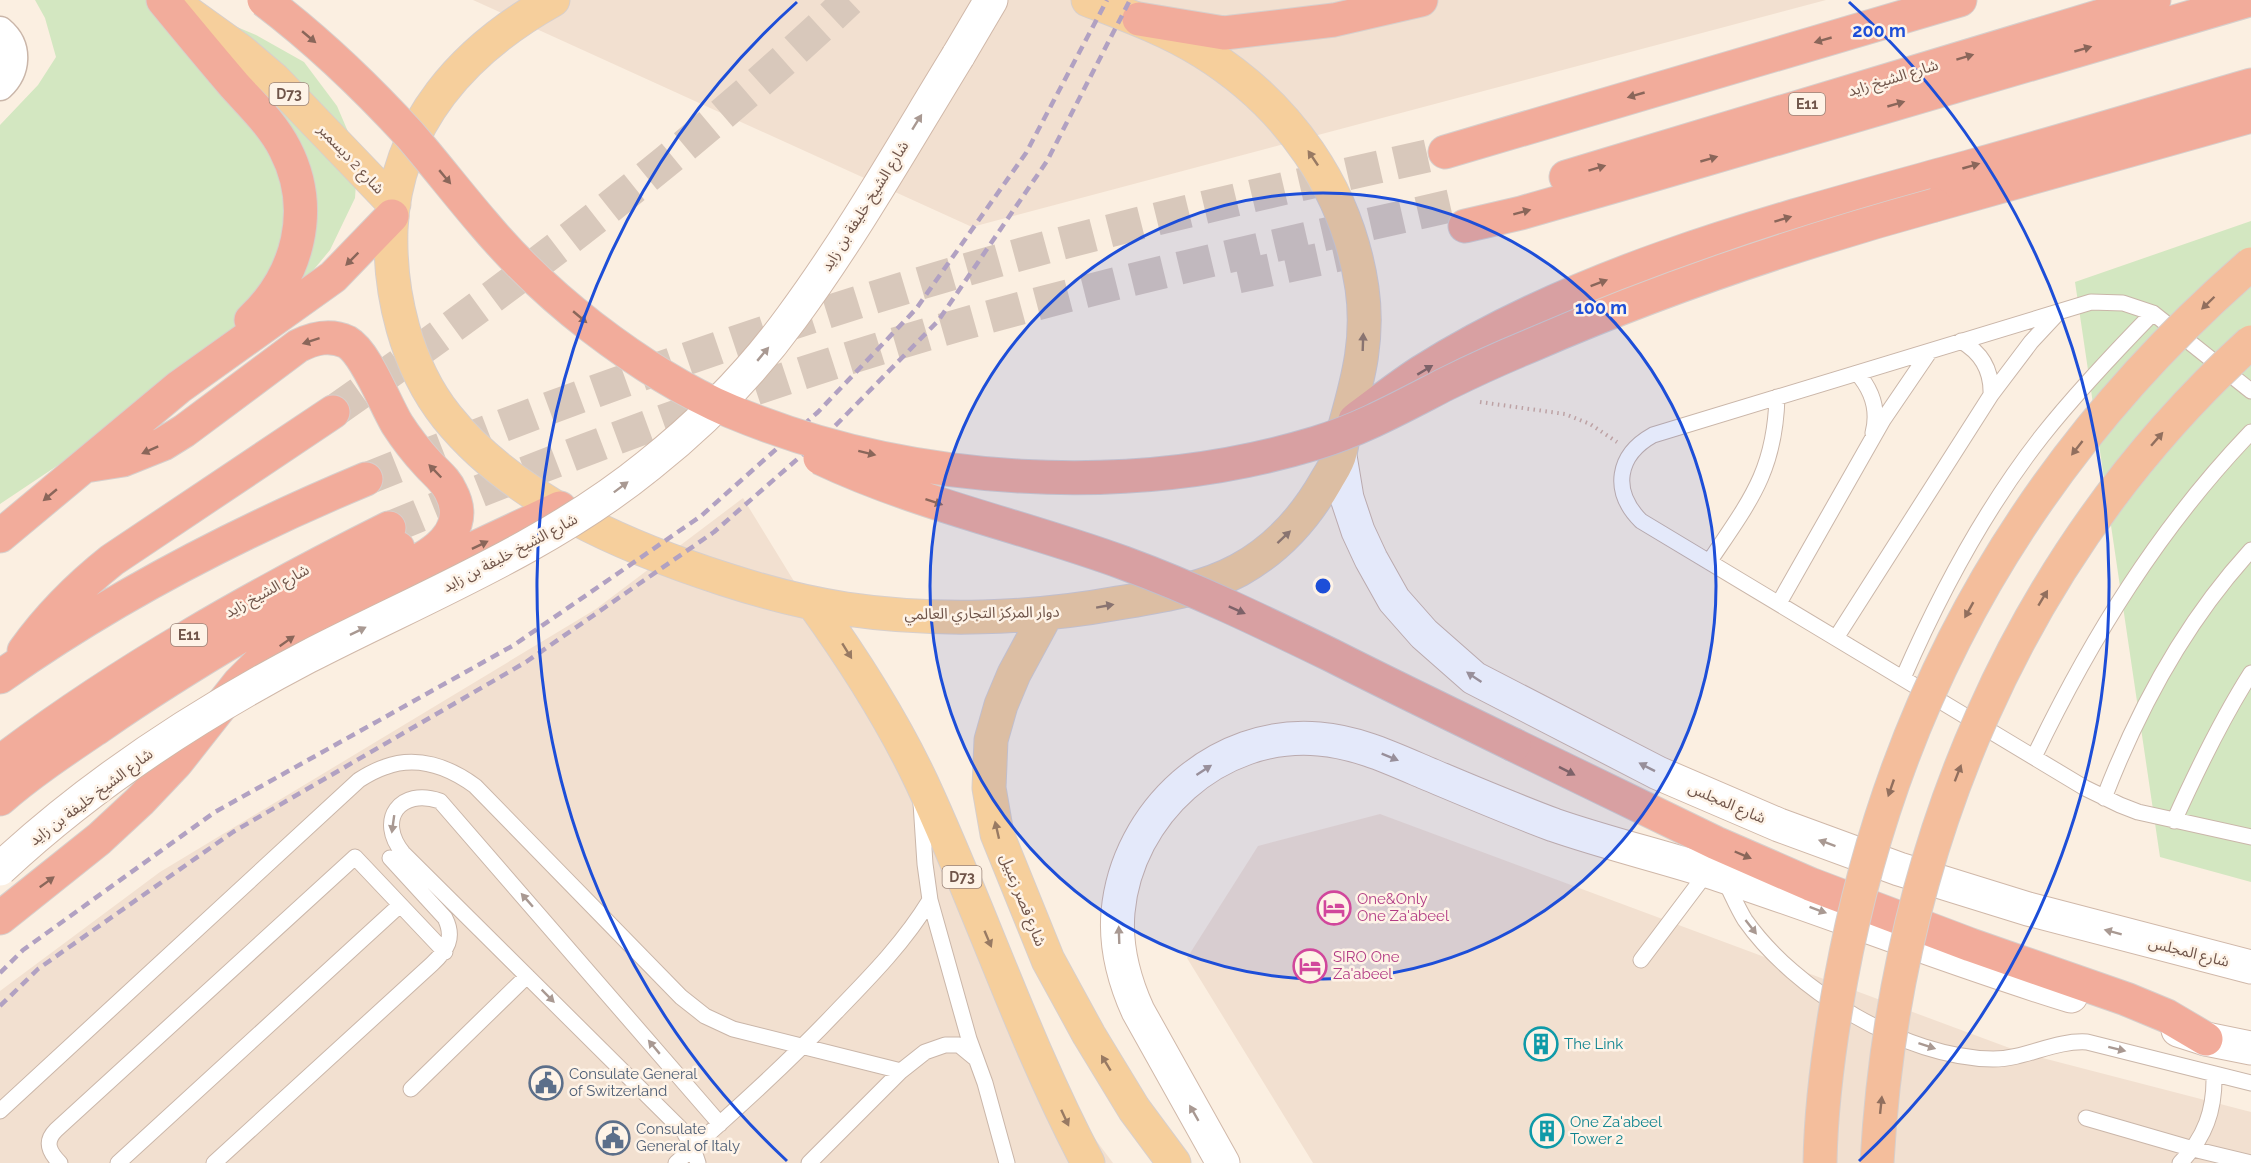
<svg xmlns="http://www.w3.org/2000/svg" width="2251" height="1163" font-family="Raleway,'Noto Sans Arabic',sans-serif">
  <rect width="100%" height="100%" fill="#fbefe1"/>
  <path fill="#f2e0d0" d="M473,0H1826L972,227Z
    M743,498L933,808L1074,1111L1113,1163H0V991L160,872L596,609Z
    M1380,814L2023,1053L2251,1112V1163H1313L1187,958L1258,846Z"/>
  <path fill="#d3e7c1" d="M35,0H173L256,35L304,62L337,106L358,155L355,198L330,250L291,297L175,387L0,504V125L38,85L56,57L45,18Z
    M2251,221V882L2160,857L2075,282Z"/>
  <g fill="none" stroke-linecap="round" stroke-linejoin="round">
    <path stroke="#d8c8bb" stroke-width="33" stroke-dasharray="33 16" stroke-linecap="butt" d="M1238,277L1380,246
      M333,412C514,285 689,152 849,0
      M366,479C593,388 823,307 1059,244C1187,210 1316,181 1445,152
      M389,528C574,451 763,381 956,326C1122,279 1291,242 1459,204"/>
    <g stroke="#cab6a9" stroke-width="17">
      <path id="service" d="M1961,341C1982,353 1992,371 1991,395
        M1857,373C1872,390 1879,410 1873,433
        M2251,391L2153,313L2123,303L2091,302L1653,435C1617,455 1611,491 1641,521L2085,788L2120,805L2138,812L2251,837
        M1709,562C1749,502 1775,472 1777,397
        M1779,603L1883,420L1930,351
        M1836,638L1991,395L2031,342L2059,312
        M1903,678C1940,593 1984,510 2042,436C2076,393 2114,353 2153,313
        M2034,757C2091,638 2159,528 2251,432
        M2104,798C2139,707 2185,622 2251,550
        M921,803L925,864L930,900L969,1039L985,1083L1007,1163
        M2174,821C2197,770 2221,720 2251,673
        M1724,879C1731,892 1737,907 1745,920C1795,991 1905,1058 1993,1059C2026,1059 2054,1040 2087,1042L2251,1083
        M1641,960L1708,871
        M411,1089L527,976
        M0,1111L359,780C367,775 376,770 385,767C417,755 449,767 475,786L681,997L705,1016L733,1029L901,1071
        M2086,1118L2193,1149L2251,1163
        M60,1163C49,1152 44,1142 56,1130L355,857L445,952
        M118,1163L400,905
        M214,1163L432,964C447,950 455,938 445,918L390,858
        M676,1163C732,1113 788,1063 839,1009C873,974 905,941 930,900
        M698,1163L693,1148L684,1132L403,853C376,820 400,787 440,801L720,1124
        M809,1163L901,1071L925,1052L945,1045H959L976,1059
        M2180,1163C2205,1138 2215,1110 2214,1074"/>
    </g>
    <g stroke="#cab6a9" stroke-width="31">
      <path id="minor" d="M0,31C19,47 16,71 0,86"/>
    </g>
    <g stroke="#d0b8a9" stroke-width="35">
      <path id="secondary" d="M958,56L991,0
        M1340,456L1347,498L1358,531L1371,559L1394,600L1424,634L1474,678L1658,773L1779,825L1899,869L2028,909L2251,967
        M2178,1030L2206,1039L2251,1048
        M1223,1163L1138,1011C1124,980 1115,947 1118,912C1127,813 1217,730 1319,739C1357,742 1391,758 1426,773C1469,791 1511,809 1554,825C1609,844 1665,857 1720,875C1838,914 1953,960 2071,996"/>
    </g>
    <g stroke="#d7cfcc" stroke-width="35">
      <path id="primary" d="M170,0L241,51L274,79L394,204
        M553,0C465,49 396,123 391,229C389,293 406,366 447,417C514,500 625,547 724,579C764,592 805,603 846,609C934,622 1031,619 1118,603C1160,596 1202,590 1239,570C1277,549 1305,518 1326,481C1331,472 1338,463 1340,453C1343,443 1343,432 1346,422C1359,376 1369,337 1362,288C1347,188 1288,105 1203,52C1168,30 1127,15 1088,0
        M813,603C854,660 892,719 922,783C980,908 1023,1040 1088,1163
        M1047,613L1014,674L1001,705L991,740L989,788L997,834L1048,960L1089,1035L1134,1109L1174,1163"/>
    </g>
    <g stroke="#d7cfcc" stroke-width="35">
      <path id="motorway" d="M163,0C186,28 210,57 234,85C252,105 273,125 285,149C316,209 298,276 251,320
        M1139,19L1224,33L1334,20L1421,0
        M1445,152L1960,0
        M1566,177L2154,0
        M1935,205L2251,116
        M1465,226L1521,213L1622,184L2249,0
        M1355,420C1376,404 1398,387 1421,372C1587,267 1785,218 1972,166C2065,140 2158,112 2251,85
        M85,466L123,460L163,444L184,431L298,346C314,338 330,334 347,342C366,353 384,402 397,424C406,438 416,451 428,464C436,473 446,480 451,492C468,524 444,547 418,561
        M0,536L179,387L333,277L392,216
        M24,651C49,616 78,587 112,560L333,412
        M0,677C113,597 239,532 366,479
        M1514,745L1716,843L1810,884L1971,945L2126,999L2167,1016L2206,1039
        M0,762C122,670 253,596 389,528
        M0,799C31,772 66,749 100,726C195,660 295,603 398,548
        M0,918L99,839L140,801L176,763L239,683L262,660L314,624L342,610L560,508"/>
    </g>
    <path stroke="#d3af9e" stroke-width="4" stroke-dasharray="1.5 4.5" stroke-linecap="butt" d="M1480,402L1565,414L1590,424L1617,442"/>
    <use href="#service" stroke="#fff" stroke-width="15"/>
    <use href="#minor" stroke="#fff" stroke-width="28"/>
    <use href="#secondary" stroke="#fff" stroke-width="33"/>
    <use href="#primary" stroke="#f6cf9c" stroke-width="33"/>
    <use href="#motorway" stroke="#f2ac9b" stroke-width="33"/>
    <path stroke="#b1a1c2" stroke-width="4.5" stroke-dasharray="9 6" stroke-linecap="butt" d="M0,973L23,950L215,812L514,645L701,516L818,412L916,309L1026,153L1107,0
      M0,1006L38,969L233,832L526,662L714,532L834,427L938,321L1047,161L1130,0"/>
    <g stroke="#d0b8a9" stroke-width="35" stroke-linecap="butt">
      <path id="secondary-bridge" d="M0,869C90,785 198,714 307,657C423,597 547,548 649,465C702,423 752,372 792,317C853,234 904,144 958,56"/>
    </g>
    <g stroke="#d7cfcc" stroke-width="35" stroke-linecap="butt">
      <path id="trunk-bridge" d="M1820,1163C1821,1101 1830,1039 1841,979C1894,692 2031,455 2251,264
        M1877,1163C1894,850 2017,555 2251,342"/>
    </g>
    <g stroke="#d7cfcc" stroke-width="35" stroke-linecap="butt">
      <path id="motorway-bridge" d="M264,0C317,40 365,86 410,135C435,164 458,194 483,223C515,261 553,297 592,327C635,360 681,390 730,411C909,486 1131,499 1316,443C1362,429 1403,406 1446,384C1474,370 1503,357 1532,345C1663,288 1797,243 1935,205
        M820,458C917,504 1023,526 1124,563C1195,589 1263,622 1331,655C1392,686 1453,715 1514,745"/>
    </g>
    <use href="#secondary-bridge" stroke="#fff" stroke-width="33"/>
    <use href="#trunk-bridge" stroke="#f4be9c" stroke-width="33"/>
    <use href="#motorway-bridge" stroke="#f2ac9b" stroke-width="33"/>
  </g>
  <defs><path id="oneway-solid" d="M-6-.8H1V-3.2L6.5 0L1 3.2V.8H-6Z" transform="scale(1.5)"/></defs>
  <g fill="#8a665a">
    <use href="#oneway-solid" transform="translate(309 37) rotate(40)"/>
    <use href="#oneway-solid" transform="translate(1823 40) rotate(164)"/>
    <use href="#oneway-solid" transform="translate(2083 49) rotate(-16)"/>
    <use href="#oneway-solid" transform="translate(1965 57) rotate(-17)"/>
    <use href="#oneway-solid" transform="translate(1636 95) rotate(164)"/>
    <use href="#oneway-solid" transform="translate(1896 104) rotate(-16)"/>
    <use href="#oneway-solid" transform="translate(1709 159) rotate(-16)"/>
    <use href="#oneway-solid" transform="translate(1971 166) rotate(-16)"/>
    <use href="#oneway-solid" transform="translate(1597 168) rotate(-17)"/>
    <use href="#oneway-solid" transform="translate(445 177) rotate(50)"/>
    <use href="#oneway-solid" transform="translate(1522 212) rotate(-15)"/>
    <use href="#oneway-solid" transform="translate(1783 219) rotate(-17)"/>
    <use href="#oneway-solid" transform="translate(352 259) rotate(135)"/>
    <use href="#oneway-solid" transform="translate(1599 283) rotate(-21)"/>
    <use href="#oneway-solid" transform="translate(580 317) rotate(40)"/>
    <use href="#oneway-solid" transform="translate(311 341) rotate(162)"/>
    <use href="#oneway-solid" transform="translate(1425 370) rotate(-31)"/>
    <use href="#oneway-solid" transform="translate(150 450) rotate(156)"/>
    <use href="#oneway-solid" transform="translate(867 453) rotate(14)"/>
    <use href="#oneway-solid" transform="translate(435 471) rotate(-134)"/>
    <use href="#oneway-solid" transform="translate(50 495) rotate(140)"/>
    <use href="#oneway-solid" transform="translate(934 502) rotate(18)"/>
    <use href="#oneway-solid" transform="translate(480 545) rotate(-26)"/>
    <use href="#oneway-solid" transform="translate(1237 610) rotate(24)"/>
    <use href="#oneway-solid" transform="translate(287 641) rotate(-35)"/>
    <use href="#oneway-solid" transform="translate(1567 771) rotate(27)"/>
    <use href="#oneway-solid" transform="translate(1743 855) rotate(23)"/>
    <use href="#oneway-solid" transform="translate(47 882) rotate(-36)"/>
  </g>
  <g fill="#a99992">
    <use href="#oneway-solid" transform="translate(917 122) rotate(-58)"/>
    <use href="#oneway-solid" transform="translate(763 354) rotate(-50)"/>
    <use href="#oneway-solid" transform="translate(621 487) rotate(-37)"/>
    <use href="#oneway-solid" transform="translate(358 631) rotate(-26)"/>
    <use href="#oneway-solid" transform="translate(1474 677) rotate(-146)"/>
    <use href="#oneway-solid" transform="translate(1390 757) rotate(22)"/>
    <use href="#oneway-solid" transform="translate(1647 767) rotate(-153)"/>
    <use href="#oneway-solid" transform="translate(1204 770) rotate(-33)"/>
    <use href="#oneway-solid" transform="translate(393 824) rotate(98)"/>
    <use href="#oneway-solid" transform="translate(1827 843) rotate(-160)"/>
    <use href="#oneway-solid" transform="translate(527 900) rotate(-131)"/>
    <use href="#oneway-solid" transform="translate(1818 910) rotate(20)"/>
    <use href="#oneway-solid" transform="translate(1751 927) rotate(52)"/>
    <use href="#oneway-solid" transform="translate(2113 932) rotate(-165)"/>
    <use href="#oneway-solid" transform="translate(1119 935) rotate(-92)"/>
    <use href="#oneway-solid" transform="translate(548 996) rotate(45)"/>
    <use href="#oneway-solid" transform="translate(1927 1046) rotate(18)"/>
    <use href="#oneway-solid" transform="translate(654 1047) rotate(-130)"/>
    <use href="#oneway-solid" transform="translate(2117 1049) rotate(14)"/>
    <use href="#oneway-solid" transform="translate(1194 1113) rotate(-120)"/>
  </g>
  <g fill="#987a63">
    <use href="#oneway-solid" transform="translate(1313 158) rotate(-124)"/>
    <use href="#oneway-solid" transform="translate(1363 342) rotate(-88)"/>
    <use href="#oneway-solid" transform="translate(1284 537) rotate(-43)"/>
    <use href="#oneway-solid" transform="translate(1105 606) rotate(-10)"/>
    <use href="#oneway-solid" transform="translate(847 651) rotate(58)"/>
    <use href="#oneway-solid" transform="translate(997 830) rotate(-103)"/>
    <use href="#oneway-solid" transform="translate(988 939) rotate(67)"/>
    <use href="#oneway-solid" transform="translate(1106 1063) rotate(-121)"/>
    <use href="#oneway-solid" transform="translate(1065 1118) rotate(65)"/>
  </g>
  <g fill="#916f5e">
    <use href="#oneway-solid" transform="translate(2208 303) rotate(136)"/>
    <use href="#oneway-solid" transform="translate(2157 439) rotate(-49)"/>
    <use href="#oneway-solid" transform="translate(2077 448) rotate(128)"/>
    <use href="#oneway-solid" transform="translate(2043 598) rotate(-59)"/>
    <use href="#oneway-solid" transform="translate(1969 610) rotate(119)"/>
    <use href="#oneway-solid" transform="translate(1958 773) rotate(-69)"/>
    <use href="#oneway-solid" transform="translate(1891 788) rotate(109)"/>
    <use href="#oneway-solid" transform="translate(1881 1105) rotate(-84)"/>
  </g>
  <circle cx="1323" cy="586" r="393" fill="#1d4ed8" fill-opacity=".12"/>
  <g fill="none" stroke="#1d4ed8" stroke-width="3">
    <circle cx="1323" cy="586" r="393"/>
    <path d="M787 1161A786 786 0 0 1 797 2M1849 2A786 786 0 0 1 1859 1161"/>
  </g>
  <defs>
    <g id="hotel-ring" transform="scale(1.725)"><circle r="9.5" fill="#fef3e7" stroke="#d1479c" stroke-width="1.5"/><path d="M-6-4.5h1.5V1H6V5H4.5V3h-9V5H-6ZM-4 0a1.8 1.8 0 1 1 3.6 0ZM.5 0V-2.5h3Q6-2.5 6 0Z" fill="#d1479c"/></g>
    <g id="building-ring" transform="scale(1.725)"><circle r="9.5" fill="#fef3e7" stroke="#0f9aa8" stroke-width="1.5"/><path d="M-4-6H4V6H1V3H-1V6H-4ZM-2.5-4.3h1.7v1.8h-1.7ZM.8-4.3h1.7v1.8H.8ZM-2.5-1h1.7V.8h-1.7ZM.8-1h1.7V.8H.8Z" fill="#0f9aa8"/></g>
    <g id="civic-ring" transform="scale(1.725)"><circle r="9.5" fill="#fef3e7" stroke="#5c6f8a" stroke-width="1.5"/><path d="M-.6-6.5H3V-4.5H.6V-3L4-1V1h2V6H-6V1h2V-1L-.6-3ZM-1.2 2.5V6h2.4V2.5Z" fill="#5c6f8a"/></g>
  </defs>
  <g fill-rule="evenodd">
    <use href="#hotel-ring" x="1334" y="908"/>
    <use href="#hotel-ring" x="1310" y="966"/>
    <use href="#building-ring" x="1541" y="1044"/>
    <use href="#civic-ring" x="546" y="1083"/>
    <use href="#building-ring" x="1547" y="1131"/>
    <use href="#civic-ring" x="613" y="1138"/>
  </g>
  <g text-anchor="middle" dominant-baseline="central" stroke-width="5" stroke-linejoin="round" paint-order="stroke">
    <g fill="#fef3e7" stroke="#9b8479" stroke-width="1.5">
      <rect x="269.5" y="83" width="39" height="22" rx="4.5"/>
      <rect x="1789" y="93" width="36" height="22" rx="4.5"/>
      <rect x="171" y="624" width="36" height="22" rx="4.5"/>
      <rect x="942.5" y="866" width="39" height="22" rx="4.5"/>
    </g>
    <g font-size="14" font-weight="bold" fill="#70554a">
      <text x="289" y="94">D73</text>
      <text x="1807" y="104">E11</text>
      <text x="189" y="635">E11</text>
      <text x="962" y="877">D73</text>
    </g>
    <g font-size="15" fill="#70554a" stroke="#fef3e7">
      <text transform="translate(1893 78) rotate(-17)">شارع الشيخ زايد</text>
      <text transform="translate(351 159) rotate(47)">شارع 2 ديسمبر</text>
      <text transform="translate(865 206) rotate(-58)">شارع الشيخ خليفة بن زايد</text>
      <text transform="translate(510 553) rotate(-28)">شارع الشيخ خليفة بن زايد</text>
      <text transform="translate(267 591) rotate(-29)">شارع الشيخ زايد</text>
      <text transform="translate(982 613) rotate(-1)">دوار المركز التجاري العالمي</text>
      <text transform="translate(91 797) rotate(-37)">شارع الشيخ خليفة بن زايد</text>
      <text transform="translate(1727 803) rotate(23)">شارع المجلس</text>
      <text transform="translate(1023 900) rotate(68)">شارع قصر زعبيل</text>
      <text transform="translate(2189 952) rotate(14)">شارع المجلس</text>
    </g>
    <g font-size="15" fill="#b23c85" stroke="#fef3e7" text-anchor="start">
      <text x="1357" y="899">One&amp;Only<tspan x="1357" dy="17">One Za'abeel</tspan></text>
      <text x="1333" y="957">SIRO One<tspan x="1333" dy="17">Za'abeel</tspan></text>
    </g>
    <g font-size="15" fill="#0d838f" stroke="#fef3e7" text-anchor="start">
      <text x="1564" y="1044">The Link</text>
      <text x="1570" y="1122">One Za'abeel<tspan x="1570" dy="17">Tower 2</tspan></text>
    </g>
    <g font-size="15" fill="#4e5e75" stroke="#fef3e7" text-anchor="start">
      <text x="569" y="1074">Consulate General<tspan x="569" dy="17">of Switzerland</tspan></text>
      <text x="636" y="1129">Consulate<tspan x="636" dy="17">General of Italy</tspan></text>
    </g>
  </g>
  <circle cx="1323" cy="586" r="9" fill="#1d4ed8" stroke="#fef3e7" stroke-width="3"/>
  <g font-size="18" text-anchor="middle" font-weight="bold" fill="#1d4ed8" stroke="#fef3e7" stroke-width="5" stroke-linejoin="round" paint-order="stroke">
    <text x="1879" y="37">200 m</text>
    <text x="1601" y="314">100 m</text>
  </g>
</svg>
